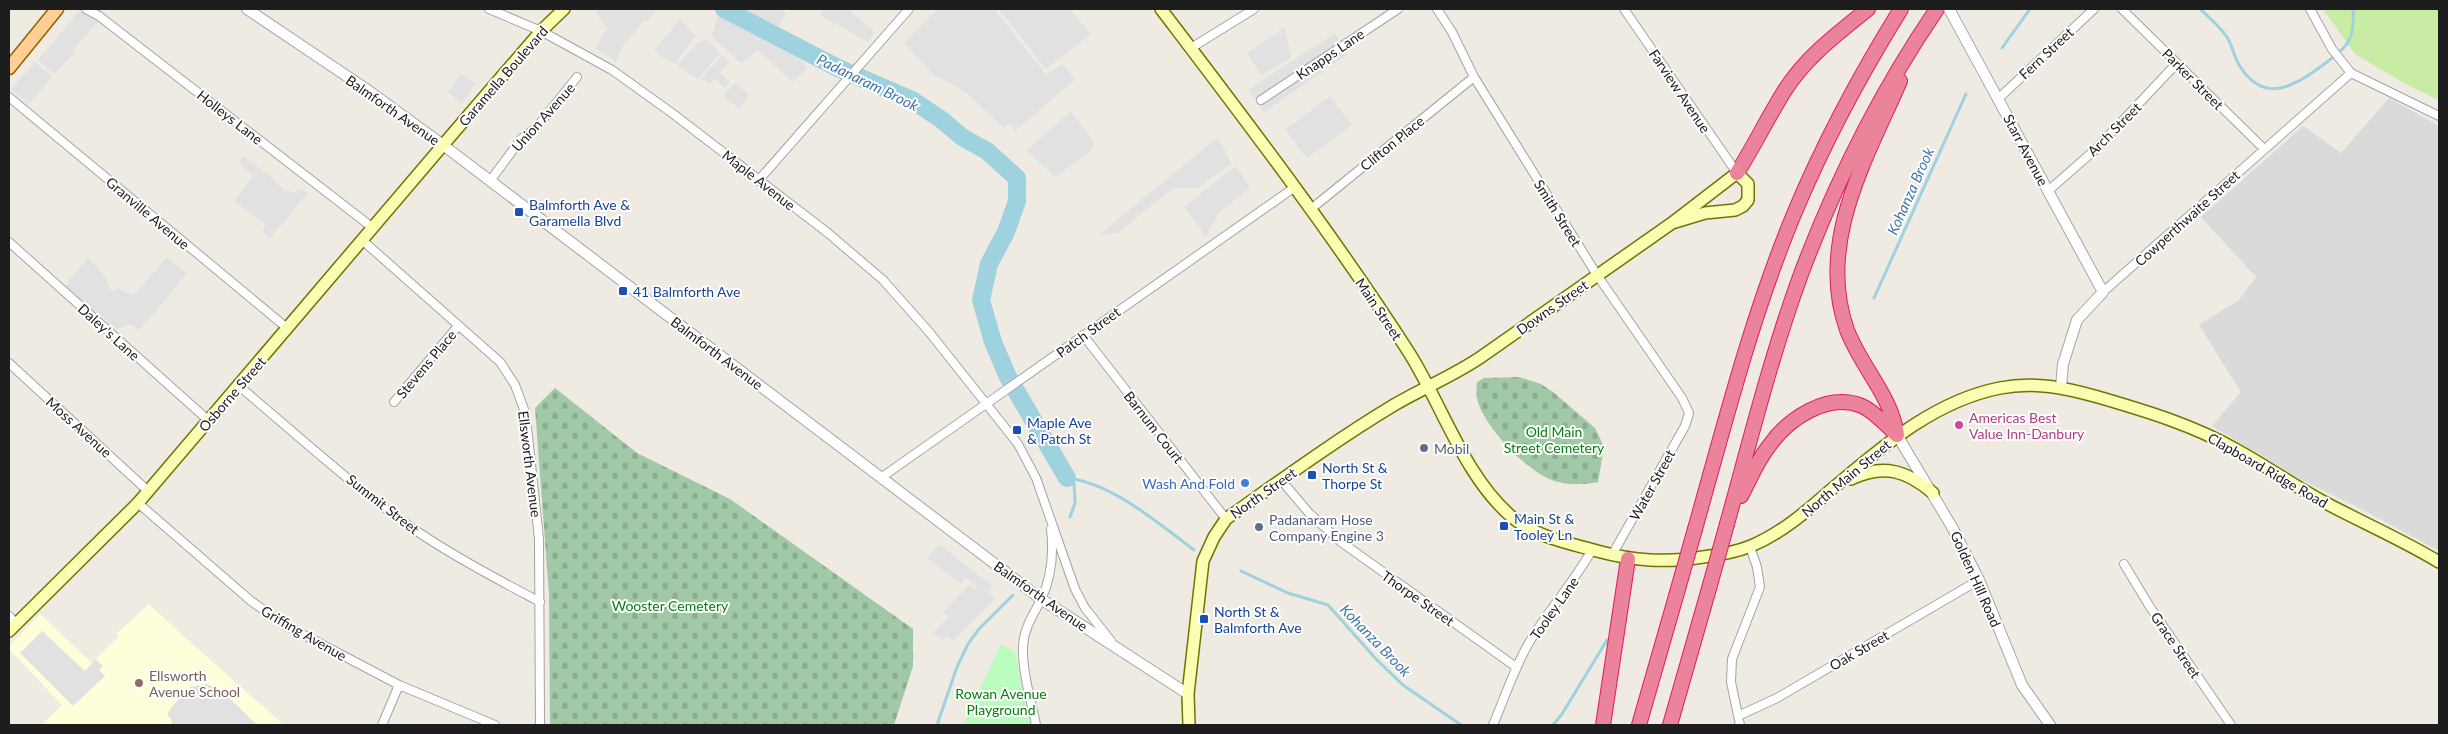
<svg xmlns="http://www.w3.org/2000/svg" width="2448" height="734" font-family="Lato,sans-serif">
  <defs>
    <pattern id="cemetery-stones" width="16" height="16" patternUnits="userSpaceOnUse" patternTransform="scale(1.25)"><rect width="16" height="16" fill="#a2c9a7"/><path d="M2 7V4a2 2 0 0 1 4 0v3zM10 15v-3a2 2 0 0 1 4 0v3z" fill="#8bac8f"/></pattern>
  </defs>
  <rect width="100%" height="100%" fill="#efeae2"/>
  <path fill="#dbdada" d="M2389,98L2439,126V551L2367,512L2302,480L2212,426L2241,392L2199,325L2239,300L2256,277L2201,217L2303,126L2341,153Z"/>
  <path fill="#fffeda" d="M149,604L191,643L284,725H42L62,705L9,649V646L40,614L92,663L119,636L117,633Z"/>
  <path fill="#c9eca4" d="M2323,9H2439V100L2404,83L2355,54Z"/>
  <path fill="url(#cemetery-stones)" d="M1519,377L1541,384L1553,392L1595,428L1604,447L1598,482C1581,485 1566,486 1549,479C1525,468 1488,430 1479,405C1476,397 1476,390 1477,382L1484,378Z
    M555,388L637,453L730,499L913,629V666L894,725H550L549,594L535,408Z"/>
  <path fill="#bbfcbf" d="M1001,644L1015,652L1030,725H963Z"/>
  <path fill="#e1e1e1" d="M597,9H657L647,22H643L623,45L616,62L595,48L608,28L599,18L595,10Z
    M741,9H778L786,13L777,28Z
    M824,9H848L875,32L868,42L820,15Z
    M938,9H994L1046,75L1062,64L1075,79L1014,132L1011,123L1004,128L964,91L934,75L904,43Z
    M999,9H1070L1091,34L1046,69Z
    M80,10L98,22L73,49L75,52L54,74L38,60Z
    M718,16L789,48L807,67L793,82L758,50L741,63L712,37Z
    M680,19L696,36L674,64L654,51Z
    M1285,27L1291,58L1261,75L1247,53Z
    M1335,33L1347,55L1264,112L1248,90Z
    M707,40L720,53L698,79L676,64L680,62L698,43Z
    M722,55L729,62L720,73L730,82L725,88L715,79L710,84L702,78Z
    M35,62L52,76L29,104L11,89Z
    M461,74L475,83L462,104L448,92Z
    M735,82L749,95L739,109L723,96Z
    M1330,96L1352,125L1307,158L1285,130Z
    M1071,112L1094,141L1093,149L1055,177L1026,150Z
    M1218,137L1231,164L1197,188H1173L1118,233L1099,235Z
    M244,157L271,177L284,190L294,192L302,189L308,193L270,238L263,233L265,224L234,201L253,176L239,163Z
    M1236,166L1250,188L1219,213L1206,236L1184,207Z
    M88,257L106,278L110,289L114,291L119,288L130,295L135,294L167,257L187,274L139,330L131,324L117,329L65,286Z
    M939,544L992,586L989,593L995,598L952,641L947,636L942,641L933,633L949,617L943,612L969,585L974,590L977,587L966,577L961,584L927,558Z
    M42,631L85,671L96,659L103,666L99,670L105,676L73,706L20,653Z
    M206,684L220,689L257,725H172L171,719L167,715L171,708L190,687Z"/>
  <g fill="none" stroke-linecap="round" stroke-linejoin="round">
    <path stroke="#9fd2df" stroke-width="3" d="M2200,9C2209,17 2220,27 2227,37C2232,45 2234,56 2239,65C2264,105 2293,87 2323,65C2348,46 2355,41 2353,9
      M2002,48L2030,9
      M1874,298L1966,94
      M1067,478C1112,483 1158,523 1194,550
      M1068,479L1074,483L1075,503L1070,517
      M1241,571L1288,593L1328,605L1376,659L1403,685L1461,725
      M937,725L957,667L968,644L979,629L1013,595
      M1553,725L1562,714L1607,640"/>
    <path stroke="#9fd2df" stroke-width="18" d="M724,9L838,68L912,100L942,120L962,137L987,151L1017,178V201L1006,232L989,264L981,300L993,342L1008,377L1067,478"/>
    <g stroke="#a4a4a4" stroke-width="10">
      <path id="minor" d="M86,9L99,16L373,228
        M489,9L541,31L612,70L672,113L828,233L883,280L930,333L1018,444L1036,478L1075,589L1085,608L1111,641
        M1437,9L1452,32L1474,77L1597,275L1682,398L1689,413L1685,426L1612,555
        M1624,9L1737,173
        M2122,9L2264,149
        M2310,9L2332,49L2351,73L2439,116
        M1191,48L1254,9
        M9,97L287,328
        M1999,98L2094,9
        M1261,100L1398,9
        M490,181L521,139L537,127L577,77
        M758,181L909,9
        M2048,191L2097,148L2177,63
        M1311,209L1474,77
        M362,240L500,362L515,385L525,412L528,436L539,539L540,725
        M9,242L209,421
        M2103,292L2351,73
        M1083,335L1226,519
        M9,363L148,491
        M239,386C296,434 352,485 412,528C453,556 497,579 540,602
        M394,402L458,326
        M882,477L1295,187
        M1281,480L1309,513L1341,542L1516,667
        M138,503L251,601L285,625L399,685L495,725
        M2124,564L2150,607L2231,725
        M9,616L16,624
        M1738,716L1777,698L1979,580
        M382,725L399,685
        M1036,725C1031,700 1022,672 1023,646C1024,628 1033,615 1041,600C1052,576 1054,554 1051,529
        M1493,725C1505,697 1514,668 1530,641C1549,610 1573,583 1592,550
        M1740,725L1731,682L1732,659L1760,587L1757,567L1750,547"/>
    </g>
    <g stroke="#a4a4a4" stroke-width="12">
      <path id="tertiary" d="M247,9L369,91L443,145L1041,599L1188,694
        M1949,9L2103,292L2077,320L2063,364L2061,387
        M1897,435L1952,527L1979,580L2022,685L2050,725"/>
    </g>
    <g stroke="#6d7700" stroke-width="14">
      <path id="secondary" d="M1161,9C1246,121 1332,233 1408,351C1442,404 1464,477 1513,518C1537,537 1568,543 1597,551C1634,561 1666,563 1703,557C1719,555 1736,552 1751,546C1782,533 1807,511 1832,489C1882,447 1934,401 2000,388C2034,381 2066,388 2098,397C2146,411 2193,425 2237,450C2266,466 2293,485 2322,501C2361,522 2401,539 2439,562
        M1851,479C1884,463 1907,471 1933,493
        M9,631L138,503L449,138L541,31L564,9
        M1189,725L1188,694L1203,561L1214,537L1226,519C1281,480 1336,440 1394,405C1423,388 1453,376 1481,357L1672,223L1737,173L1748,184V200L1743,206L1735,210L1705,213L1672,223"/>
    </g>
    <g stroke="#956000" stroke-width="15">
      <path id="primary" d="M9,68L57,9"/>
    </g>
    <g stroke="#e11a63" stroke-width="16">
      <path id="motorway" d="M1737,173C1754,146 1768,117 1785,90C1806,57 1838,33 1868,9
        M1897,435C1891,395 1861,367 1847,330C1816,243 1866,159 1900,81
        M1741,496C1750,479 1757,461 1769,446C1788,419 1827,392 1862,406C1875,412 1886,425 1897,435
        M1727,524C1750,441 1771,356 1801,274C1836,181 1881,91 1937,9
        M1695,529C1725,423 1752,315 1794,214C1824,142 1860,75 1901,9
        M1603,725L1628,559
        M1639,725L1676,596
        M1670,725L1708,592"/>
    </g>
    <use href="#minor" stroke="#fff" stroke-width="8"/>
    <use href="#tertiary" stroke="#fff" stroke-width="10"/>
    <use href="#secondary" stroke="#fbfdb2" stroke-width="11"/>
    <use href="#primary" stroke="#ffcf96" stroke-width="12"/>
    <use href="#motorway" stroke="#eb849a" stroke-width="14"/>
    <g stroke="#e11a63" stroke-width="16" stroke-linecap="butt">
      <path id="motorway-bridge" d="M1708,592L1727,524
        M1676,596L1695,529"/>
    </g>
    <use href="#motorway-bridge" stroke="#eb849a" stroke-width="14"/>
  </g>
  <g fill="#1a4fb4" stroke="#fff" stroke-width="2">
    <rect x="514" y="207" width="10" height="10" rx="2.5"/>
    <rect x="618" y="286" width="10" height="10" rx="2.5"/>
    <rect x="1012" y="425" width="10" height="10" rx="2.5"/>
    <rect x="1307" y="470" width="10" height="10" rx="2.5"/>
    <rect x="1499" y="521" width="10" height="10" rx="2.5"/>
    <rect x="1199" y="614" width="10" height="10" rx="2.5"/>
  </g>
  <circle fill="#d1479c" stroke="#fff" stroke-width="2" cx="1959" cy="425" r="5"/>
  <g fill="#5c6f8a" stroke="#fff" stroke-width="2">
    <circle cx="1424" cy="448" r="5"/>
    <circle cx="1259" cy="527" r="5"/>
  </g>
  <circle fill="#3f7fe0" stroke="#fff" stroke-width="2" cx="1245" cy="483" r="5"/>
  <circle fill="#8d6e63" stroke="#fff" stroke-width="2" cx="139" cy="683" r="5"/>
  <g text-anchor="middle" dominant-baseline="central" stroke-width="4" stroke-linejoin="round" paint-order="stroke">
    <g font-size="14" fill="#1d1d1d" stroke="#fff">
      <text transform="translate(2046 53) rotate(-43)">Fern Street</text>
      <text transform="translate(1330 54) rotate(-34)">Knapps Lane</text>
      <text transform="translate(503 76) rotate(-49)">Garamella Boulevard</text>
      <text transform="translate(2193 79) rotate(45)">Parker Street</text>
      <text transform="translate(1680 91) rotate(56)">Farview Avenue</text>
      <text transform="translate(393 110) rotate(35)">Balmforth Avenue</text>
      <text transform="translate(230 117) rotate(38)">Holleys Lane</text>
      <text transform="translate(543 117) rotate(-48)">Union Avenue</text>
      <text transform="translate(2114 129) rotate(-45)">Arch Street</text>
      <text transform="translate(1392 143) rotate(-39)">Clifton Place</text>
      <text transform="translate(2026 150) rotate(62)">Starr Avenue</text>
      <text transform="translate(759 180) rotate(38)">Maple Avenue</text>
      <text transform="translate(148 213) rotate(40)">Granville Avenue</text>
      <text transform="translate(1558 213) rotate(58)">Smith Street</text>
      <text transform="translate(2187 218) rotate(-42)">Cowperthwaite Street</text>
      <text transform="translate(1552 307) rotate(-35)">Downs Street</text>
      <text transform="translate(1379 309) rotate(56)">Main Street</text>
      <text transform="translate(109 332) rotate(42)">Daley's Lane</text>
      <text transform="translate(1088 332) rotate(-36)">Patch Street</text>
      <text transform="translate(717 353) rotate(37)">Balmforth Avenue</text>
      <text transform="translate(426 364) rotate(-50)">Stevens Place</text>
      <text transform="translate(232 394) rotate(-49)">Osborne Street</text>
      <text transform="translate(79 427) rotate(42)">Moss Avenue</text>
      <text transform="translate(1154 427) rotate(52)">Barnum Court</text>
      <text transform="translate(530 464) rotate(83)">Ellsworth Avenue</text>
      <text transform="translate(2268 470) rotate(30)">Clapboard Ridge Road</text>
      <text transform="translate(1846 478) rotate(-40)">North Main Street</text>
      <text transform="translate(1652 485) rotate(-61)">Water Street</text>
      <text transform="translate(1263 493) rotate(-35)">North Street</text>
      <text transform="translate(383 504) rotate(38)">Summit Street</text>
      <text transform="translate(1976 579) rotate(66)">Golden Hill Road</text>
      <text transform="translate(1041 596) rotate(35)">Balmforth Avenue</text>
      <text transform="translate(1418 598) rotate(35)">Thorpe Street</text>
      <text transform="translate(1554 608) rotate(-55)">Tooley Lane</text>
      <text transform="translate(304 633) rotate(30)">Griffing Avenue</text>
      <text transform="translate(2176 645) rotate(56)">Grace Street</text>
      <text transform="translate(1859 650) rotate(-30)">Oak Street</text>
    </g>
    <g font-size="14" fill="#164399" stroke="#fff" text-anchor="start">
      <text x="529" y="204">Balmforth Ave &amp;<tspan x="529" dy="16">Garamella Blvd</tspan></text>
      <text x="633" y="291">41 Balmforth Ave</text>
      <text x="1027" y="422">Maple Ave<tspan x="1027" dy="16">&amp; Patch St</tspan></text>
      <text x="1322" y="467">North St &amp;<tspan x="1322" dy="16">Thorpe St</tspan></text>
      <text x="1514" y="518">Main St &amp;<tspan x="1514" dy="16">Tooley Ln</tspan></text>
      <text x="1214" y="611">North St &amp;<tspan x="1214" dy="16">Balmforth Ave</tspan></text>
    </g>
    <g font-size="14" fill="#b23c85" stroke="#fff" text-anchor="start">
      <text x="1969" y="417">Americas Best<tspan x="1969" dy="16">Value Inn-Danbury</tspan></text>
    </g>
    <g font-size="14" fill="#05800c" stroke="#fff">
      <text x="1554" y="431">Old Main<tspan x="1554" dy="16">Street Cemetery</tspan></text>
      <text x="670" y="605">Wooster Cemetery</text>
      <text x="1001" y="693">Rowan Avenue<tspan x="1001" dy="16">Playground</tspan></text>
    </g>
    <g font-size="14" fill="#4e5e75" stroke="#fff" text-anchor="start">
      <text x="1434" y="448">Mobil</text>
      <text x="1269" y="519">Padanaram Hose<tspan x="1269" dy="16">Company Engine 3</tspan></text>
    </g>
    <g font-size="14" fill="#366cbe" stroke="#fff" text-anchor="end">
      <text x="1235" y="483">Wash And Fold</text>
    </g>
    <g font-size="14" fill="#785e54" stroke="#fff" text-anchor="start">
      <text x="149" y="675">Ellsworth<tspan x="149" dy="16">Avenue School</tspan></text>
    </g>
    <g font-size="15" font-style="italic" fill="#4178a9" stroke="#fff">
      <text transform="translate(868 82) rotate(26)">Padanaram Brook</text>
      <text transform="translate(1910 191) rotate(-66)">Kohanza Brook</text>
      <text transform="translate(1376 640) rotate(46)">Kohanza Brook</text>
    </g>
  </g>
  <rect width="2448" height="734" fill="none" stroke="#1d1d1d" stroke-width="20"/>
</svg>
